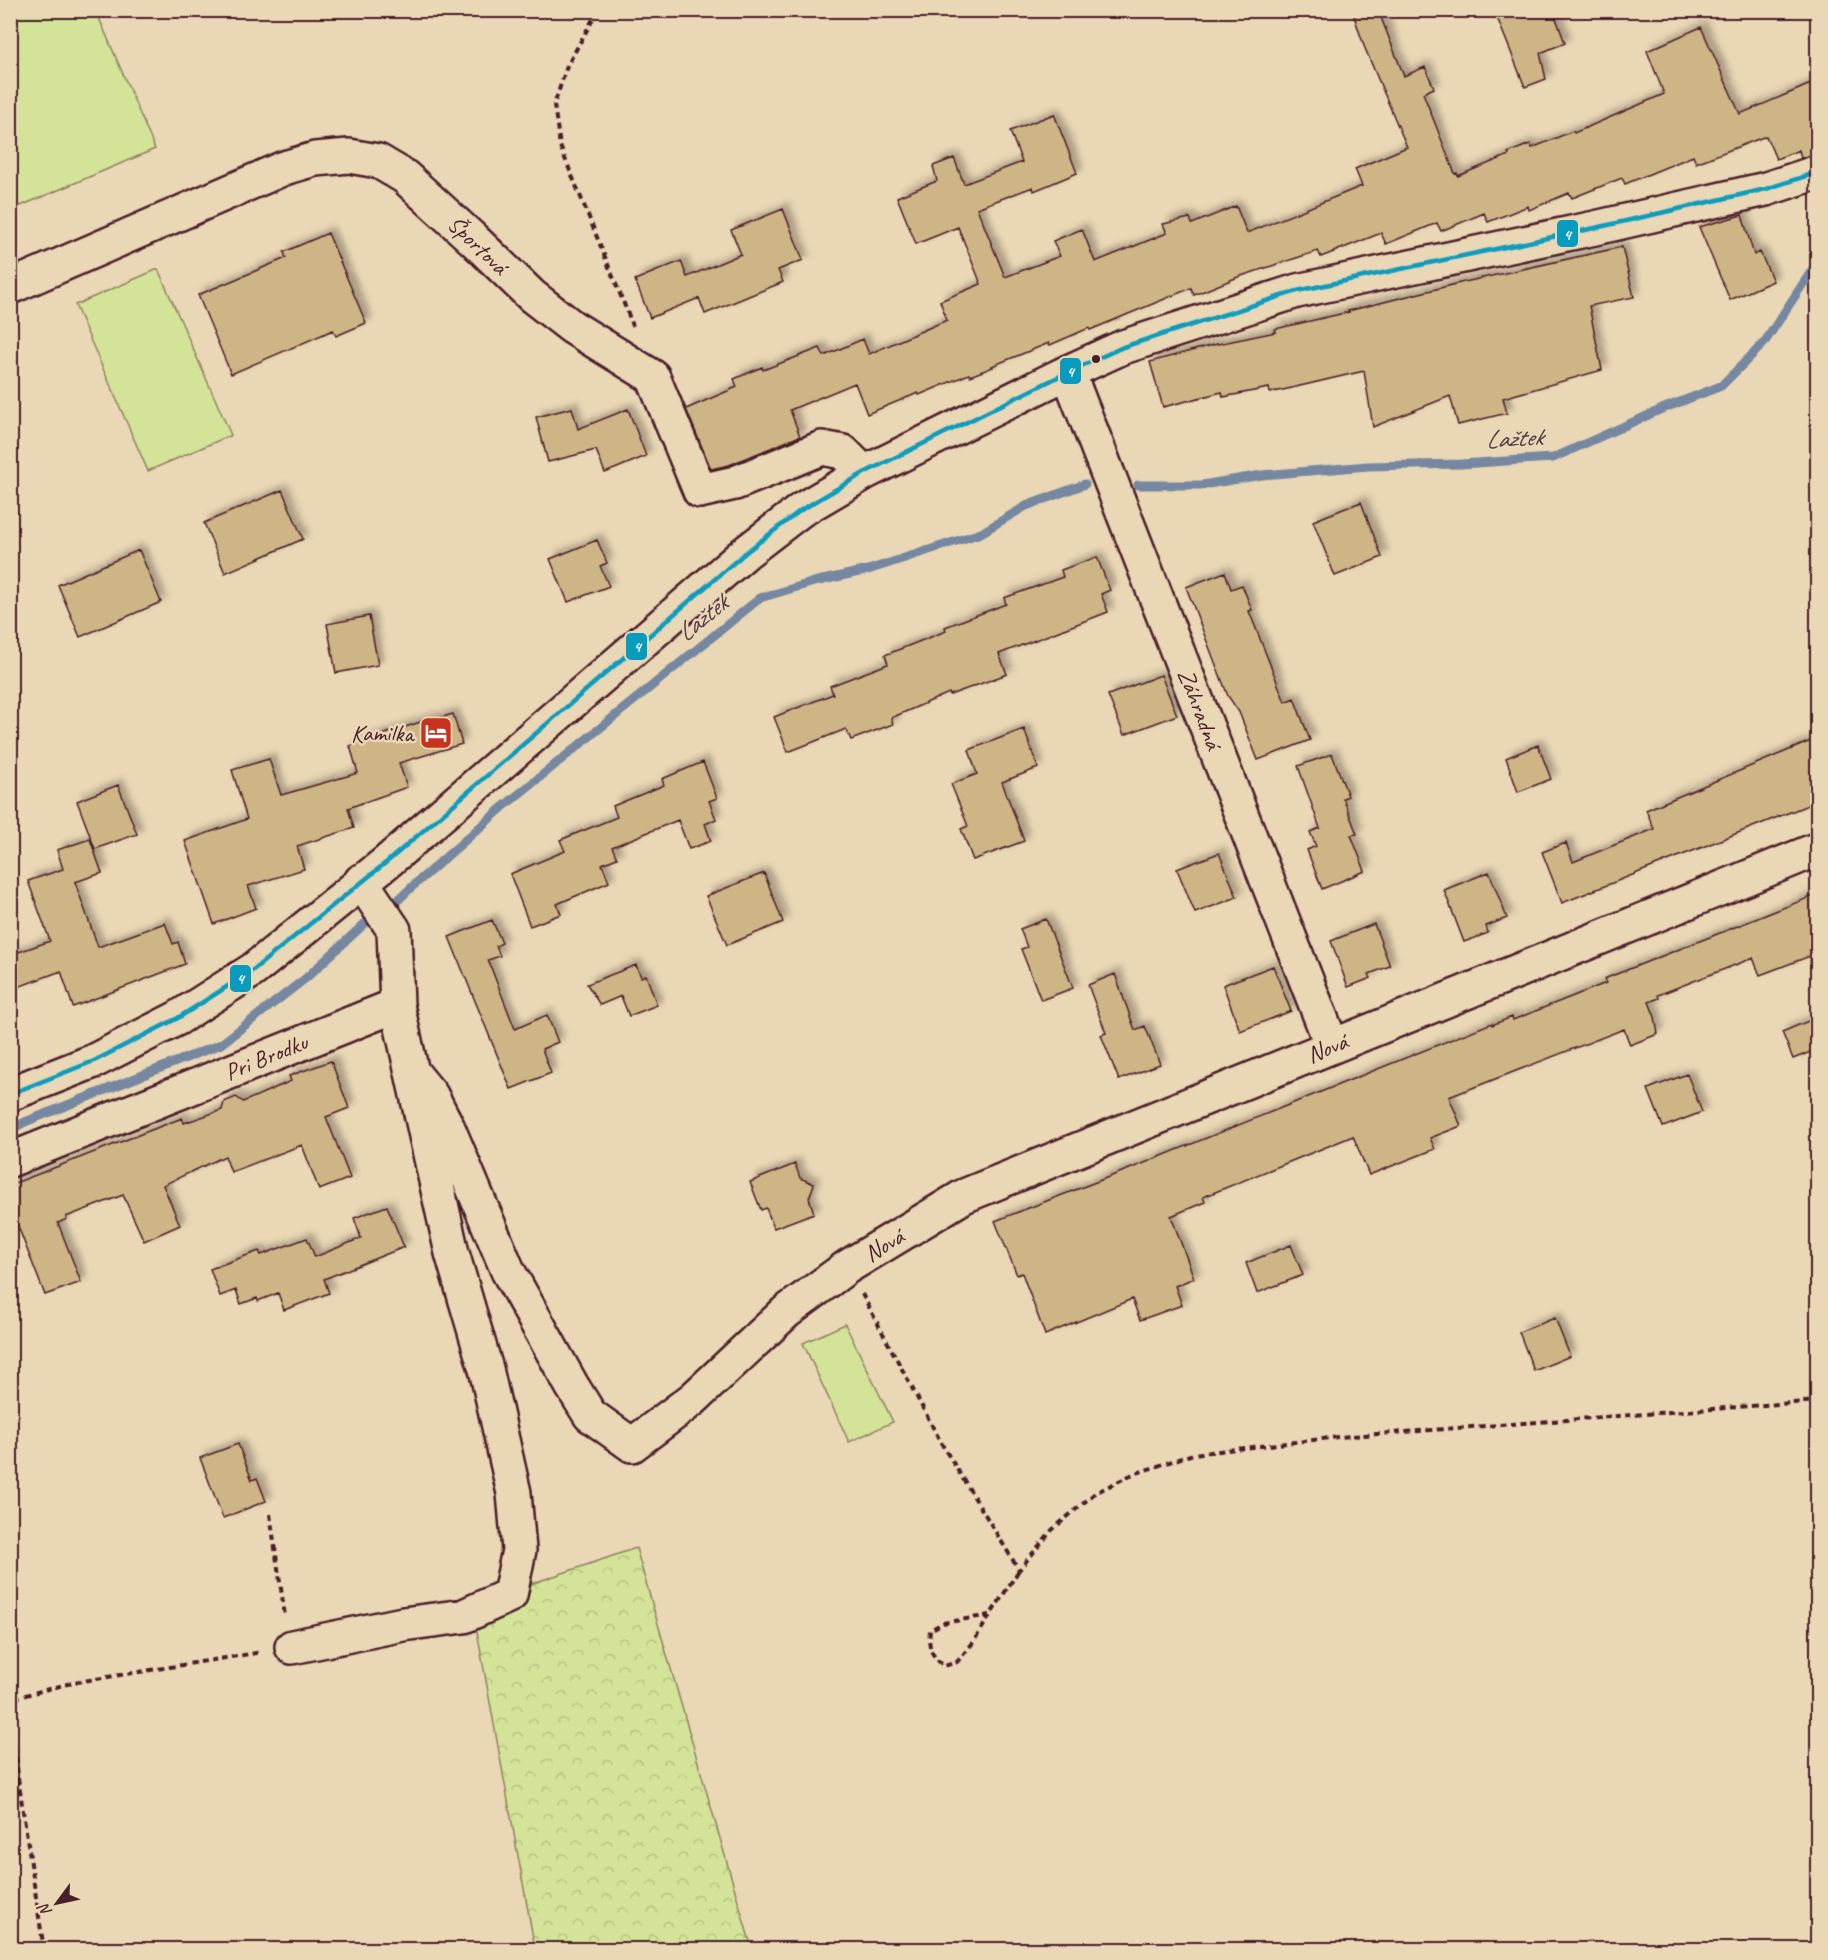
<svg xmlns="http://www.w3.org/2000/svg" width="1828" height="1960" font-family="Caveat,sans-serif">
  <defs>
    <pattern id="forest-crowns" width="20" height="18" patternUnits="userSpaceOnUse" patternTransform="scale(1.5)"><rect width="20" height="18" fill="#d3e397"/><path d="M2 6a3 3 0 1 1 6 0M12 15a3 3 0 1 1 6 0" fill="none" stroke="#b7c282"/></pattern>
    <filter id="shadow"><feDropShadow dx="5.5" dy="-5.5" stdDeviation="3" flood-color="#0004"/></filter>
  </defs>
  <rect width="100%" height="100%" fill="#ead7b5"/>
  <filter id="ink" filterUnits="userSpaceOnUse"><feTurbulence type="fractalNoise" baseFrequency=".0167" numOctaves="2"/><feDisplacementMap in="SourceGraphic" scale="12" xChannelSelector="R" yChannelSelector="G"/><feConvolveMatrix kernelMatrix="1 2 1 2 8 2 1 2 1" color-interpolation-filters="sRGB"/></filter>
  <g filter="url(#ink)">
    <path fill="#d3e397" stroke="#8e8161" stroke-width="1.5" d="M11,10L96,11L155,149L11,210Z
      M158,269L231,435L148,471L75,305Z
      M845,1324L893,1422L849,1442L803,1343Z"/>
    <path fill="url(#forest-crowns)" stroke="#8e8161" stroke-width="1.5" d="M636,1548L752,1949H535L472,1604Z"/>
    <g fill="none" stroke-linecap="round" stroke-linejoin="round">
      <path stroke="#7487a1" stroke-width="9" d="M1138,485H1202L1262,475L1368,466L1461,464L1553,458L1662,409L1721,386L1764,343L1818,261
        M10,1130L25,1122L221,1044L306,978L374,915L395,903L414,885L503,807L760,598L814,582L868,570L981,533L1026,506L1085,484"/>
    </g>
    <path fill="#ceb585" stroke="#4a1f2b" stroke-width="1.5" filter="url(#shadow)" d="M1352,10H1378L1404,76L1425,67L1434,88L1423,93L1455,174L1457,173L1458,176L1509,155L1508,153L1530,144L1532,148L1573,131L1574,133L1664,94L1647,51L1701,27L1740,114L1818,81V154L1801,158L1799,150L1776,159L1766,136L1696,163L1693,156L1625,184L1622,178L1572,198L1569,193L1529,210L1528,206L1488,222L1484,213L1441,231L1437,223L1386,244L1381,233L1321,257L1318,251L1238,277L1194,295L1191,288L1090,330L1089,328L1050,345L1049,343L992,366L993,367L970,376L969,374L919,395L918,393L867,414L855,383L790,410L800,436L729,465L711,469L686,409L737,387L734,379L762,367L763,370L820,348L824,356L863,339L869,354L947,320L940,301L981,284L958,227L916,244L897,197L937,181L933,166L954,158L964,184L1022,162L1010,131L1054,114L1077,173L1034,191L1033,187L977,208L1005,277L1060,256L1053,241L1082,229L1095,262L1167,233L1163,224L1190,218L1192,224L1236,206L1247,233L1362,186L1355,169L1407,147L1364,46Z
      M1494,10H1553L1565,43L1540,53L1546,79L1525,87Z
      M783,209L803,260L778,270L783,282L705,314L699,298L650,318L635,280L681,261L687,277L741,254L731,230Z
      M1742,215L1754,255L1760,252L1773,281L1730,300L1699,227Z
      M328,233L366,323L336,336L333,330L231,374L198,295L286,258L284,252Z
      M1622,247L1634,297L1589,306L1602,370L1503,398L1507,413L1458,425L1450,396L1373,427L1364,371L1270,393L1269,388L1223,397L1222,392L1163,407L1150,362L1213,345L1276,332L1275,329L1349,312L1348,311L1460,283Z
      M572,408L578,429L628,409L646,456L605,473L596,450L548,462L536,417Z
      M282,490L303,539L225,573L204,523Z
      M1361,502L1382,557L1335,576L1313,521Z
      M597,540L607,563L600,566L609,586L568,602L550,559Z
      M139,550L161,602L80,637L58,585Z
      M1097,557L1110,590L1101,594L1108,612L999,654L1007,674L950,695L949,693L891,718L893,724L851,740L846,729L788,752L774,717L833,694L830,686L888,664L885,655L946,631L945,627L1006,604L1004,598L1063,577L1061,570Z
      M1225,572L1231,589L1242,585L1252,610L1249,611L1285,702L1294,698L1310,740L1258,760L1239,712L1228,696L1186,587Z
      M369,616L378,665L336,673L327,624Z
      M1161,675L1177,715L1124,735L1108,695Z
      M453,714L462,744L399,763L407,787L348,808L354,828L297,846L304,869L248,886L256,908L214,924L185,841L247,819L232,770L269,759L281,795L358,773L350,746L432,718L433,720Z
      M1024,729L1038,768L1002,782L1024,841L973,860L961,829L968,826L951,784L977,774L969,750Z
      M1818,738V801L1562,903L1542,852L1566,843L1573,862L1654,829L1646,810Z
      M1538,745L1551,779L1518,792L1506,758Z
      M1332,754L1348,796L1343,798L1357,834L1351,835L1365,871L1322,889L1307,850L1316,846L1310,832L1320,828L1298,766Z
      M703,762L717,798L709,801L716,819L705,824L711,841L689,849L678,820L612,847L617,858L602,864L609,882L557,904L561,914L530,926L510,874L565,851L560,840L617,817L613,806L664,785L662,779Z
      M118,785L137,834L95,849L77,801Z
      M90,839L102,873L75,882L98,947L165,923L173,944L178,942L185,964L73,1007L61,971L10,990V955L50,941L28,881L63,869L57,850Z
      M1219,853L1237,897L1195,913L1177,869Z
      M1489,872L1507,918L1486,926L1488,933L1464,942L1444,890Z
      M764,873L783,922L727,945L706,896Z
      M1818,894V953L1760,975L1753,958L1658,995L1659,998L1649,1002L1655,1017L1658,1034L1630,1045L1624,1029L1449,1097L1461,1126L1430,1138L1435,1149L1369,1175L1353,1136L1203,1197L1205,1202L1171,1216L1194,1278L1175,1286L1182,1305L1140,1320L1132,1299L1045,1335L1022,1273L1017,1275L995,1221L1132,1168L1492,1023V1025L1512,1017L1513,1020L1606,983L1604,979Z
      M1046,919L1073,988L1041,1000L1021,949L1027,947L1020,929Z
      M492,920L502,943L496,946L500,956L488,960L515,1029L547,1015L558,1042L542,1049L551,1073L511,1089L449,937Z
      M1374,924L1390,966L1369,974L1371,978L1348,987L1331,941Z
      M636,965L641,977L646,975L657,1005L629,1016L621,996L600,1005L587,984Z
      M1273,966L1291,1011L1240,1031L1223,985Z
      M1115,974L1135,1030L1145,1026L1160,1064L1119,1080L1101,1035L1106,1033L1088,985Z
      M1818,1017V1049L1793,1059L1782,1032Z
      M331,1061L349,1108L326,1117L350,1178L319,1190L302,1145L231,1172L225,1156L163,1185L180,1225L144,1241L123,1195L66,1217L67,1219L58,1223L81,1282L45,1295L10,1206V1185L182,1118L184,1123L222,1110L224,1102L236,1097L243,1102L291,1081L289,1076Z
      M1687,1074L1702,1112L1663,1127L1648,1089Z
      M795,1164L800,1178L814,1184L809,1198L814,1213L774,1228L766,1208L761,1210L750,1182Z
      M387,1206L404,1247L324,1279L329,1293L284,1310L278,1293L258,1301L257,1298L241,1304L236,1290L220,1296L210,1269L259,1251L261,1255L307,1238L315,1257L361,1238L354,1218Z
      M1291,1245L1303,1275L1257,1293L1246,1263Z
      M1555,1318L1570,1356L1534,1371L1519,1332Z
      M238,1444L252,1480L257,1478L266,1501L223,1518L200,1458Z"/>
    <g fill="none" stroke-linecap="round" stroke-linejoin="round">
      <g stroke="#4a1f2b" stroke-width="38">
        <path id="minor" d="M10,287L284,168L315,159L349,156L378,161L405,177L474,240L532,296L572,327L653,377L700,491L735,483L822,448L843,452L864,473
          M1068,372L1332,1046
          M412,1072L431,1095L448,1128L508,1271L572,1386L590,1415L632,1445L693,1399L786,1312L847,1267L964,1196L1818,849
          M10,1094L94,1061L178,1018L253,970L388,861L745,553L801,510L864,473L1068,372L1123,347L1297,291L1595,228L1766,189L1818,172
          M10,1160L397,1005L394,930L361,881
          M292,1647L403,1624L464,1616L510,1595L519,1550L514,1493L486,1369L452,1253L397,1005"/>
      </g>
      <path stroke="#4a1f2b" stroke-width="4" stroke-dasharray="6 4.5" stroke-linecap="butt" d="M598,10L567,66L554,105L560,146L633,326
        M862,1294L944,1448L1019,1570L1052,1530L1095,1493L1131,1475L1193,1454L1338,1437L1818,1401
        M270,1514L285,1616
        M990,1615L943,1623L930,1630C928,1648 930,1654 944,1666L957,1662L972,1644L1019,1570
        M44,1950L18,1778L13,1726L18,1697L71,1683L262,1652"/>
      <use href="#minor" stroke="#ead7b5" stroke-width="33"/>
      <g stroke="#ead7b5" stroke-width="9">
        <path id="bus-1" d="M10,1094L94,1061L178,1018L253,970L388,861L745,553L801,510L864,473L1068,372L1123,347L1297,291L1595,228L1766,189L1818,172"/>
      </g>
      <use href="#bus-1" stroke="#079bbe" stroke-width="4.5"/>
    </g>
  </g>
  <defs>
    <g id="hotel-square" transform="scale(1.725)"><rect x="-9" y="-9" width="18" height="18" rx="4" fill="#c8321e" stroke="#ead7b5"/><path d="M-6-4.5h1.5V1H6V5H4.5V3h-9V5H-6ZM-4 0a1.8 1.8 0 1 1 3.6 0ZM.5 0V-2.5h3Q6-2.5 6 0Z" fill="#fff"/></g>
  </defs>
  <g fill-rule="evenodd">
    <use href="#hotel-square" x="436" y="733"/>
  </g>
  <circle fill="#4a1f2b" stroke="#ead7b5" stroke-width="2" cx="1096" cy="359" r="5"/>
  <g text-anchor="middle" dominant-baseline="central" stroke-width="5" stroke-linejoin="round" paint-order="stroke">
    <g font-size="24" fill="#4a1f2b" stroke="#ead7b5">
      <text transform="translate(478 245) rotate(44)">Športová</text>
      <text transform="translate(1200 709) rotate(69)">Záhradná</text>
      <text transform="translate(1327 1048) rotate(-22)">Nová</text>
      <text transform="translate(266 1057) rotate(-22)">Pri Brodku</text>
      <text transform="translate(884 1245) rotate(-31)">Nová</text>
    </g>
    <g font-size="24" fill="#4a1f2b" stroke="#ead7b5" text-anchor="end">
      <text x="413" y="733">Kamilka</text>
    </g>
    <g font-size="26" font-style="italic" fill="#543949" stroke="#ead7b5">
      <text transform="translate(1514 438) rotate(-3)">Lažtek</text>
      <text transform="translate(702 618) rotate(-39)">Lažtek</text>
    </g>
  </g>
  <g stroke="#ead7b5" stroke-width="2">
    <rect x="1556" y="219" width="23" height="29" rx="6" fill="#079bbe"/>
    <rect x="1059" y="357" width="23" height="28" rx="6" fill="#079bbe"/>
    <rect x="625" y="632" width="23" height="29" rx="6" fill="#079bbe"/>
    <rect x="229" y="964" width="23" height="29" rx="6" fill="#079bbe"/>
  </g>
  <g font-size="16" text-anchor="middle" font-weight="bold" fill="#fff">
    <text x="1567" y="240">4</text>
    <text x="1070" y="377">4</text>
    <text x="637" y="652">4</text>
    <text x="240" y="984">4</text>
  </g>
  <rect width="1828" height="1960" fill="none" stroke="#ead7b5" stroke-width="36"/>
  <rect x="18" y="18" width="1792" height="1924" fill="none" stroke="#4a1f2b" stroke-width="2" filter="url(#ink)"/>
  <g transform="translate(57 1903) rotate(237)" stroke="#ead7b5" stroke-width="4.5" paint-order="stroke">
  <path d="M0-4.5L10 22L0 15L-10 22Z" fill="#4a1f2b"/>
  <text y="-9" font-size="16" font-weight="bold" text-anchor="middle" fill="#4a1f2b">N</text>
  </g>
</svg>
